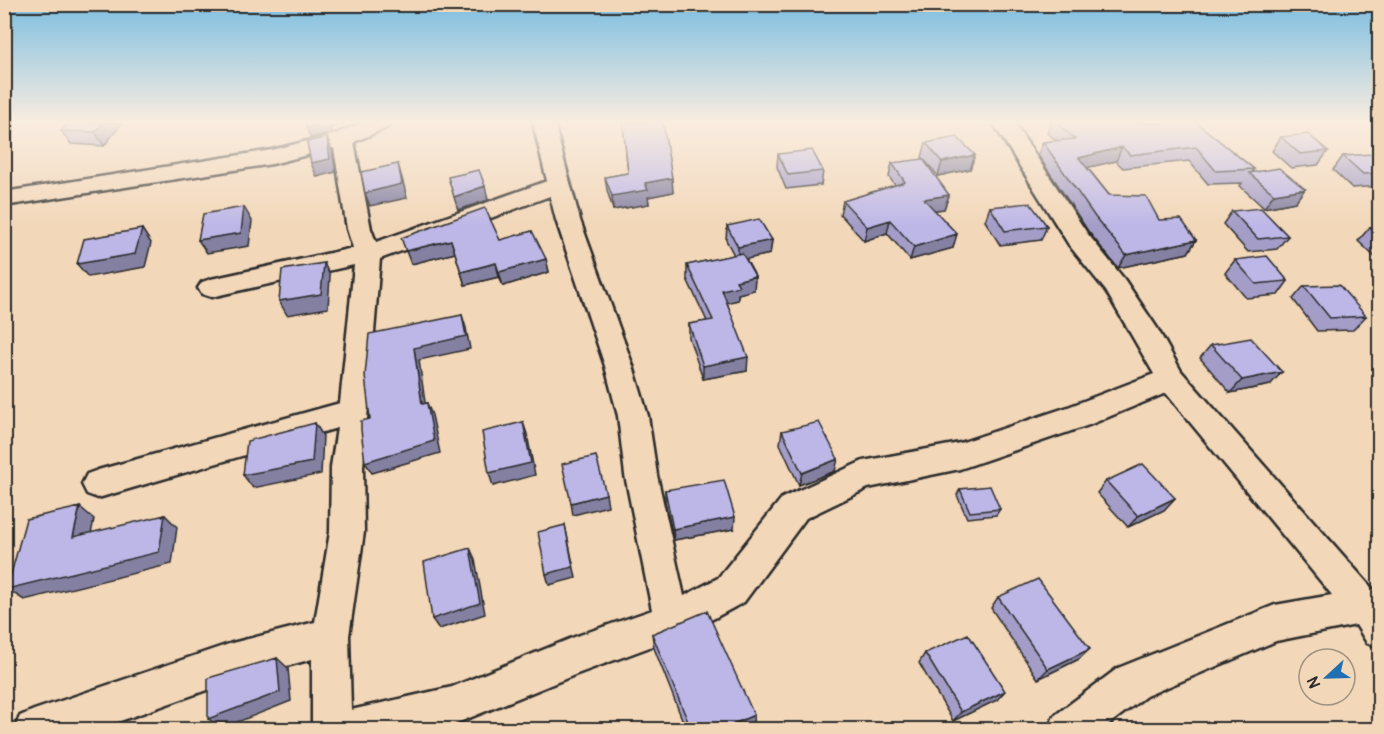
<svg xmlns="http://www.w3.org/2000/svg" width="1384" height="734" font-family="Pangolin,sans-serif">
  <rect width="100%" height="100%" fill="#f2d7b9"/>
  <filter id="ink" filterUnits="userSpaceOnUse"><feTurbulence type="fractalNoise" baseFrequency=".0167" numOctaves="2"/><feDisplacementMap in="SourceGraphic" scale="12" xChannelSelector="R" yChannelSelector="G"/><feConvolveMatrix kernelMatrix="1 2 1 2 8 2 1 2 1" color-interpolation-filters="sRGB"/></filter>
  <g filter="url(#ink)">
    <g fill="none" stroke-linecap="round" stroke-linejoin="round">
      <g stroke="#2b2b2b" stroke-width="5">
        <path id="minor" d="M362,123H391L388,127L354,142L371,229L376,242L547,181L533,123H554L580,220L633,366L648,416L657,475L684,596L718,578L782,498L863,461L960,443L1068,407L1154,374L1106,291L1069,245L993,123H1014L1087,233L1124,279L1157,328L1181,371L1377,594L1380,598V648L1367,643L1356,625L1276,641L1146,696L1101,730H1048L1054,716L1118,668L1275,605L1332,595L1166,393L1089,425L960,469L868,488L806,518L744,602L685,634L577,674L452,725L436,730H312V659L232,681L95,730H14L20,716L34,710L232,643L315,622L330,532L331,467L337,428L98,498L87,494L82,484L87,474L98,470L340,403L354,265L211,297L202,294L198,288L202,282L211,279L353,248L347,229L334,148L272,164L4,206V192L272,150L335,134ZM550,196L556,220L605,366L618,416L625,475L652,610L577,636L452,687L351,710L349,636L364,532L363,467L380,259Z"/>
      </g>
      <use href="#minor" fill="#f2d7b9" fill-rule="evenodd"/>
    </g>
    <path fill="#a39dc8" stroke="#2b2b2b" stroke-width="1.5" d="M69,123H122L104,146L71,144L61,131Z
      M623,123L673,192L648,197L649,204L613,210L607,190L605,177L628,173Z
      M1051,123H1197L1254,169L1252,172L1305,189L1295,202L1264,208L1240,186L1242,183L1208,184L1189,161L1123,168L1116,161L1087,167L1109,195L1196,240L1188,253L1118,268L1088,231L1038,155L1043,142L1057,141L1047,133Z
      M1281,137L1328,151L1318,165L1291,168L1272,151Z
      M926,143L975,155L970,169L938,176L922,157Z
      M778,154L823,171L821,185L786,189L777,167Z
      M1343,156L1380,159V186L1352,188L1333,170Z
      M892,163L949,195L944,209L934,210L953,248L910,260L887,233L864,241L840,214L843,201L895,185L889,177Z
      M990,207L1047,226L1041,240L1000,245L985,221Z
      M1232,211L1288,236L1277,249L1248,252L1223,224Z
      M727,226L772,240L770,254L746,259L755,276L754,290L738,294V300L727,302L747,371L703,379L689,338V324L707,321L687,279V265L734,255L726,240Z
      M1380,226V262L1358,241L1370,227Z
      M500,240L546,259L549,272L503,286L499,277L465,285L455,253L411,264Z
      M1235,260L1288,281L1278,295L1246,298L1225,273Z
      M1304,286L1366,316L1353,330L1317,331L1293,299Z
      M1211,345L1270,385L1230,393L1200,358Z
      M782,431L835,471L799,485L780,444Z
      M1106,481L1175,498L1164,510L1128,527L1097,493Z
      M960,489L1000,509L996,515L967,518L957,495Z
      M665,490L734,529L674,540L665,502Z
      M998,597L1079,659L1038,679L991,608Z
      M652,634L754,715L752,727L746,729H686L654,648Z
      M925,653L997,700L953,721L919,663Z"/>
    <path fill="#8480a2" stroke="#2b2b2b" stroke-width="1.5" d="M103,123H122L104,146L95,132Z
      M323,123H335L336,127L330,128L331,133L311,138L306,128Z
      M327,137L332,151L336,172L317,177L311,163Z
      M1122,147L1116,161L1073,171L1079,158Z
      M975,155L970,169L938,176L942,162Z
      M398,164L402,178L407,198L370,206L365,193Z
      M672,178L673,192L648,197L649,204L613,210L612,196L645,183Z
      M485,186L488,200L458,210L454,197Z
      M1305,189L1295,202L1264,208L1274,194Z
      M949,195L944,209L920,212L924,199Z
      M244,207L252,221L249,246L207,253L198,240Z
      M890,220L887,233L864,241L867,227Z
      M142,229L151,243L145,267L88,277L77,264Z
      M957,234L953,248L910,260L914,247Z
      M451,240L455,253L411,264L406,251Z
      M772,240L770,254L738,261V247Z
      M1196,240L1188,253L1118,268L1126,255Z
      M546,259L549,272L503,286L499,272Z
      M324,263L330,276L328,308L287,315L279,301Z
      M496,263L499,277L465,285L461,272Z
      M755,276L754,290L738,294V300L722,304V290L736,281Z
      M462,315L466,328L470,349L419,360L427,416L422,404L414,348Z
      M748,357L747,371L703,379V366Z
      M1282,372L1270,385L1230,393L1242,380Z
      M427,403L432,415L440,453L372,473L365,462Z
      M523,422L527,434L535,475L493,486L489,473Z
      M315,423L323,436L321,474L253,488L243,475Z
      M838,459L835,471L799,485L802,473Z
      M606,494L608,506L573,515L571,503Z
      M1175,498L1164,510L1128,527L1138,516Z
      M80,507L94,519L88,549L73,537Z
      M165,515L177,527L172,564L24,600L7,589Z
      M735,517L734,529L674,540L673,529Z
      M565,525L576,578L549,585L546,574Z
      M470,548L475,559L485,614L439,629L432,619Z
      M1090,649L1079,659L1038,679L1048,669Z
      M277,658L288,668L291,701L222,728L208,719Z
      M1005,691L997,700L953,721L961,712Z
      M754,715L752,727L746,729H722Z"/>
    <path fill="#bdb7e8" stroke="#2b2b2b" stroke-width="1.5" d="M69,123H103L95,132L61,131Z
      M306,123H323L306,128Z
      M623,123H663L672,178L645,183L648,190L612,196L605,177L628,173Z
      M1057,123H1197L1254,169L1216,171L1196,147L1130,155L1122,147L1079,158L1109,195L1146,196L1159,220L1181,219L1196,240L1126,255L1095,217L1043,142L1075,139Z
      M1308,134L1328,151L1300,154L1281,137Z
      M327,137L330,159L311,163L307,142Z
      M957,137L975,155L942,162L926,143Z
      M812,150L823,171L788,175L778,154Z
      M1373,154L1380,159V173L1363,174L1343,156Z
      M923,159L949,195L924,199L957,234L914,247L890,220L867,227L843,201L905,182L892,163Z
      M398,164L402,184L365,193L361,172Z
      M1279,168L1305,189L1274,194L1249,173Z
      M479,170L485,186L454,197L448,177Z
      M1030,203L1047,226L1005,231L990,207Z
      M244,207L241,233L198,240L203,214Z
      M485,208L500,240L532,231L546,259L499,272L496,263L461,272L451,240L406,251L401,238Z
      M1261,208L1288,236L1258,239L1232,211Z
      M759,219L772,240L738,247L727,226Z
      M1380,226V236L1370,227Z
      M142,229L135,254L77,264L84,239Z
      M742,253L755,276L736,281L739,286L722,290L748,357L703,366L689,324L713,320L687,265Z
      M1267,256L1288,281L1256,284L1235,260Z
      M324,263L321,294L279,301L282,270Z
      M1339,285L1366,316L1330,318L1304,286Z
      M462,315L466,336L414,348L422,404L427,403L434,441L365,462L361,430V421L370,419L365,376L369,334Z
      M1251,338L1282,372L1242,380L1211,345Z
      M523,422L531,463L489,473L482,432Z
      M819,422L838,459L802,473L782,431Z
      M315,423L312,462L243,475L247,441Z
      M596,456L606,494L571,503L562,464Z
      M1143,464L1175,498L1138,516L1106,481Z
      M724,480L735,517L673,529L665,490Z
      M990,486L1000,509L970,512L960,489Z
      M80,507L73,537L165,515L159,552L7,589L26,519Z
      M565,525L573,567L546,574L538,532Z
      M470,548L480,603L432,619L424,562Z
      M1038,579L1090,649L1048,669L998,597Z
      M707,611L754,715L722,729H691L652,634Z
      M968,634L1005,691L961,712L925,653Z
      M277,658L280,692L208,719V678Z"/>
  </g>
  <linearGradient id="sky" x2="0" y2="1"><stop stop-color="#7dbee0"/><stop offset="0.54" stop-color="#f9ede0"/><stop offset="1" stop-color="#f9ede0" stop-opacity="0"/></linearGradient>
  <rect width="1384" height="226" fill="url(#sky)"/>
  <rect width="1384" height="734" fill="none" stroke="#f2d7b9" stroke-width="24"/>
  <rect x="12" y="12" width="1360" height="710" fill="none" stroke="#2b2b2b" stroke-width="2" filter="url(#ink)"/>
  <g transform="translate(1327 677) rotate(248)"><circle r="28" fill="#f2d7b9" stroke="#a29280" stroke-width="1.5"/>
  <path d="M0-4.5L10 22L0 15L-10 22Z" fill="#1f6fb2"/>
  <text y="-9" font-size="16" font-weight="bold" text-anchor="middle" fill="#2b2b2b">N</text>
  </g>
</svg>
